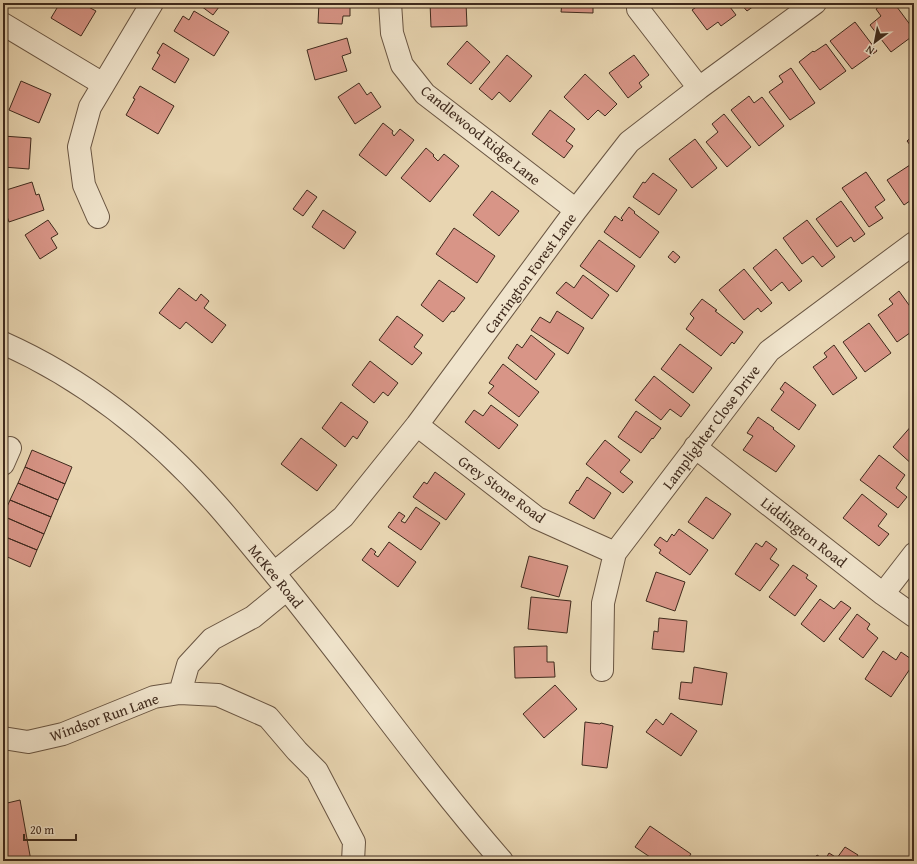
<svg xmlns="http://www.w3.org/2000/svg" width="917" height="864" font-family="'Gentium Book Plus',serif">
  <rect width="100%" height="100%" fill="#e8d5b1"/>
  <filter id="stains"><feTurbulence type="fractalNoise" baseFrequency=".005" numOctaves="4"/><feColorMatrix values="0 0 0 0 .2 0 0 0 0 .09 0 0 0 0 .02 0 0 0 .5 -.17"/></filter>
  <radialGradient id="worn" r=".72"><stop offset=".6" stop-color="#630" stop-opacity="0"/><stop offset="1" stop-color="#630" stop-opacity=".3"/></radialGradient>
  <path fill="#d89587" stroke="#3f2a1d" d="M60,3H81L96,11L81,36L51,18Z
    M197,3H222L213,15Z
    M319,3H348V7H350V16H343L342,24L318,23Z
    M430,3H466L467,26L431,27Z
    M562,3H593V13L561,12Z
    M702,3H727L736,15L721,26L718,22L707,30L692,10Z
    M740,3H758L747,11Z
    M884,3H894L914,30V35L891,52L870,25L881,16L876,9Z
    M194,11L229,32L214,56L174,31L183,16L189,20Z
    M855,22L877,51L852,69L830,41Z
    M347,38L351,53L342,56L347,71L315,80L307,50Z
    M467,41L490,62L471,84L447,64Z
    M163,43L189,59L175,83L152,69L160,55L157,53Z
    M826,44L846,71L820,90L799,62L813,51L814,52Z
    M507,55L532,76L510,102L499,92L492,100L479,89Z
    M634,55L649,75L639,83L642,87L628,98L609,73Z
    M791,68L815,103L790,120L769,92L783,82L779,76Z
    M585,74L617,104L605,116L598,110L588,120L564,97Z
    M21,81L51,94L39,123L9,110Z
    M359,83L367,95L371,92L381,107L355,124L338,97Z
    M140,86L174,106L158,134L126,115L135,99L133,98Z
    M749,96L754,103L762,97L784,126L759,146L731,110Z
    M550,110L575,129L566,141L573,146L564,158L532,134Z
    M724,114L751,147L727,167L706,142L718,132L712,124Z
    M383,123L393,131L392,133L394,136L400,129L414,140L386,176L359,155Z
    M914,135V150L907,141Z
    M3,136L31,138L29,169L3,167Z
    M695,139L717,168L692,188L669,159Z
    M426,148L434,155L433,156L438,161L444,154L459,166L430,202L401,178Z
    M913,163L914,164V198L904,205L887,180Z
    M866,172L885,200L875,207L883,218L869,227L842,188Z
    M653,173L677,190L659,215L633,197L643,182L645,183Z
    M32,182L36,195L39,194L44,210L9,222L3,205V191Z
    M307,190L317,197L303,216L293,209Z
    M492,191L519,211L499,236L473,215Z
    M841,201L865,234L854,242L851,237L837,247L816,219Z
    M629,207L635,212L634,213L659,232L640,258L604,232L615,216L622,221L623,220L621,218Z
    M323,210L356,232L344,249L312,227Z
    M48,220L58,234L51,238L57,248L40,259L25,235Z
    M807,220L835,257L822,267L813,256L802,264L783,238Z
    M454,228L495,256L477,283L436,254Z
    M599,240L635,266L617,292L580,266Z
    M776,249L802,281L789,291L782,282L771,291L753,268Z
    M673,251L680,257L675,263L668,257Z
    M744,269L772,303L761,312L758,308L744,320L719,290Z
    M583,275L609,295L592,319L556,293L566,282L574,288Z
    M439,280L465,298L454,312L452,311L443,322L421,305Z
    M179,288L196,301L201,294L209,301L204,308L226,325L212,343L186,322L180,329L159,313Z
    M899,291L914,312V330L897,342L878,315L893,304L889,299Z
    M702,299L717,310L715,311L743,332L734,344L732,342L721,356L686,329L694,318L690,314Z
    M557,311L584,328L568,354L531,330L540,317L550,323Z
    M397,316L423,335L414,347L422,353L412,365L379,340Z
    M869,323L891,353L865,372L843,342Z
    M531,335L555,354L536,380L508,358L517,344L522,348Z
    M680,344L712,368L693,393L661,369Z
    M834,345L857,378L833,395L813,367L827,357L824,353Z
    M370,361L398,383L388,396L383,392L374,403L352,385Z
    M503,364L539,392L519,417L488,393L494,386L489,383Z
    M654,376L690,405L681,417L670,409L661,420L635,400Z
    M785,382L816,405L799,430L771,410L784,392L780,389Z
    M341,402L368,422L357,439L353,436L345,447L322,428Z
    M491,405L518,425L499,449L465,422L474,410L483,416Z
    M636,411L661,428L653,439L652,438L641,453L618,437Z
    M758,417L774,428L773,429L795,446L776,472L743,450L753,436L747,433Z
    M913,424L914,425V466L893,447Z
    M301,438L337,465L317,491L281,464Z
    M605,440L630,460L620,472L633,482L623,493L586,464Z
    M32,450L72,467L65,484L25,467Z
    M879,455L905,475L896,488L907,497L898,508L860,480Z
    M25,467L65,484L58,500L18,483Z
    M435,472L465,494L446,520L413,497L424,482L427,484Z
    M587,477L611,493L594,519L569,503L577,490L578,491Z
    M18,483L58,500L51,517L10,500Z
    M862,494L887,514L878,526L889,534L879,546L843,518Z
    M706,497L731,514L713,539L688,522Z
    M10,500L51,517L44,534L3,516Z
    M416,507L440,523L421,550L388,527L399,512L405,516L401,521L405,523Z
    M3,516L44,534L37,550L3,536Z
    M679,529L708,550L690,575L659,553L661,550L654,545L660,537L667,542L672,534L674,536Z
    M3,536L37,550L30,567L3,555Z
    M766,541L777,549L770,559L779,565L760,591L735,574L756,543L762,547Z
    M389,542L416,562L398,587L362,560L371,548L376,552L374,554L378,557Z
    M529,556L568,566L559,597L521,587Z
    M793,565L808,575L806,578L817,586L795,616L769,597Z
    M656,572L685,582L675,611L646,601Z
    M531,597L571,601L567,633L528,629Z
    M820,599L834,609L841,601L851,608L824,642L801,624Z
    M857,614L870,624L867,629L878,638L863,658L839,639Z
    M659,618L687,621L684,652L652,649L654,631L658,632Z
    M547,646V662H554L555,677L515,678L514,647Z
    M883,651L896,660L901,652L914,661V663L891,697L865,679Z
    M694,667L727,673L722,705L679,699L681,682L692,683Z
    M555,685L577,709L544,738L523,714Z
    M671,713L697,731L681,756L646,732L656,719L663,725Z
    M585,722L600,724L601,723L613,726L607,768L582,765Z
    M20,800L31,861H3V804Z
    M650,826L691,854L686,861H656L635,847Z
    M845,847L858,855L854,861H813L817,855L825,860L829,853L837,858Z"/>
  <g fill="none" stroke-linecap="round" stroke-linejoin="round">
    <g stroke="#695542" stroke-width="24">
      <path id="minor" d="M390,3L392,33L402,65L425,94L576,210
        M638,9L699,88
        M3,24L103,84
        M98,217L84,185L79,147L90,107L152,3
        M3,343C86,380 157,437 217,505C233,523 248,542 264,561C346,659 418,765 502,861
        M417,425L537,518L615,553
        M695,447L883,594L914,616
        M3,464L10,448
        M274,573L343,517L417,425L576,210L629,142L699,88L815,3
        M883,594L914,554
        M602,670L603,603L615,553L769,351L914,243
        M180,693L188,665L212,639L253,617L287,589
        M3,738L28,742L63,734L154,697L180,693L218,695L268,717L297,751L317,771L354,842L353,861"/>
    </g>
    <use href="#minor" stroke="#f0e4cc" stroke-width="22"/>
  </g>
  <g text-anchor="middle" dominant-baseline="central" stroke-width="3" stroke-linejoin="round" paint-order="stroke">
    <g font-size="15" fill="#3f2a1d" stroke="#f0e4cc">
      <text transform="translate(481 135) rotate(39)">Candlewood Ridge Lane</text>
      <text transform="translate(530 273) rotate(-54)">Carrington Forest Lane</text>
      <text transform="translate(711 427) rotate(-53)">Lamplighter Close Drive</text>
      <text transform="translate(502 489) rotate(36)">Grey Stone Road</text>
      <text transform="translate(804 532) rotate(38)">Liddington Road</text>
      <text transform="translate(276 576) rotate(51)">McKee Road</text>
      <text transform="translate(104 717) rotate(-20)">Windsor Run Lane</text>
    </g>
  </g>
  <rect width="917" height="864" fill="none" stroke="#e8d5b1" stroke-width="16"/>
  <rect x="4" y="4" width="909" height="856" fill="none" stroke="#3f2a1d" stroke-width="2"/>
  <rect x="8" y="8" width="901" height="848" fill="none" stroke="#3f2a1d"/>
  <g transform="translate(875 42) rotate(212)" stroke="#f0e4cc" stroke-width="3" paint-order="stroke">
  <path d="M0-3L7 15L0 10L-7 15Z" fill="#3f2a1d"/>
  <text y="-6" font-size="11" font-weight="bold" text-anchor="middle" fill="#3f2a1d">N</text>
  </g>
  <path d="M24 834v6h52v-6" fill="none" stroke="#3f2a1d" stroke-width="2"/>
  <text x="30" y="834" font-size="12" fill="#3f2a1d" stroke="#f0e4cc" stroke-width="3" paint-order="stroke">20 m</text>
  <rect width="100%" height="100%" filter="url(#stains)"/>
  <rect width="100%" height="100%" fill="url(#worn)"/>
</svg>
